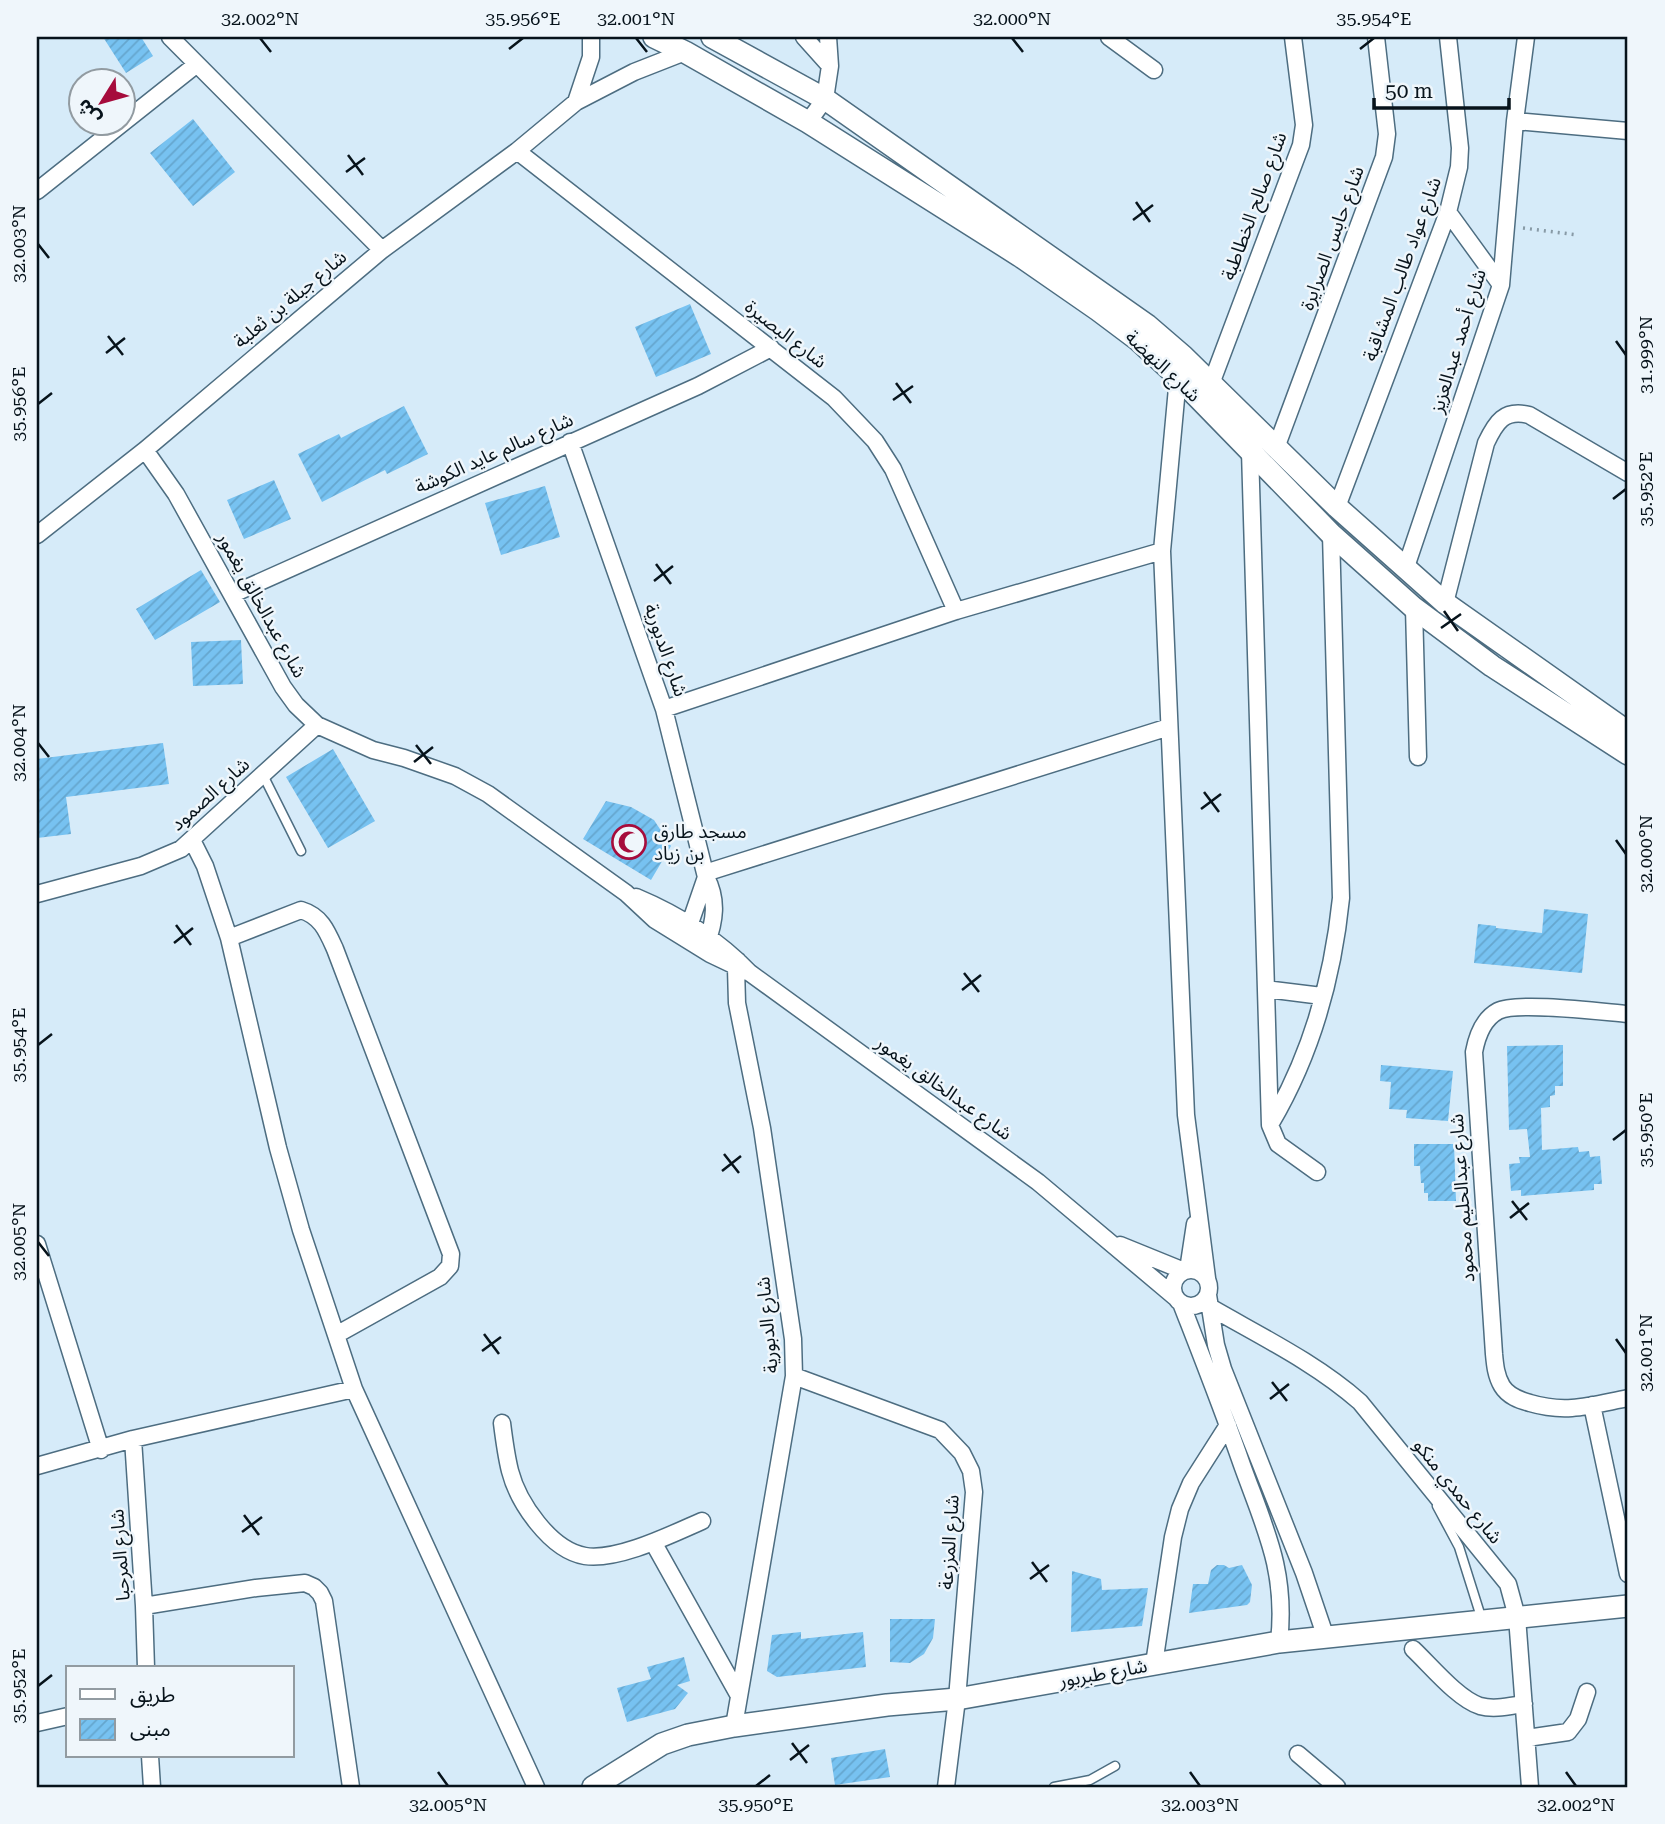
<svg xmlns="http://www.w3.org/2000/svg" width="1665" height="1824" font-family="'Roboto Serif','Noto Sans Arabic',serif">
  <defs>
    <pattern id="building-hatch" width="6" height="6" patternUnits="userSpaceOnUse" patternTransform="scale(1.75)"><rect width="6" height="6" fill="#77c2f1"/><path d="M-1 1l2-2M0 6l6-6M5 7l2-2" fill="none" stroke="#65a6ce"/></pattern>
  </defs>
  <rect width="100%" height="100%" fill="#d6ebf9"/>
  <path fill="url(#building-hatch)" d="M103,37H141L153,56L126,73Z
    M193,119L235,172L193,206L150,153Z
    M690,304L711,354L656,377L635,327Z
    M404,406L428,454L387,474L385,470L322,502L298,454L339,434L341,438Z
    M274,480L291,519L244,539L227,500Z
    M545,486L560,537L501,555L485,503Z
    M201,570L220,602L155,640L136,609Z
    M241,640L243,684L193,686L191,642Z
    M163,743L169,784L66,797L71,834L37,838V759Z
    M333,749L375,821L328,848L286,777Z
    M606,801L631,807L654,820L671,846L651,880L583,839Z
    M1544,909L1588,914L1582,973L1474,963L1478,924L1496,926V928L1542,933Z
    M1563,1045V1086H1555V1095L1550,1096V1107L1541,1108L1542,1150L1578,1147L1579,1152L1589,1151L1590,1157L1600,1156L1602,1184H1594V1190L1521,1196V1190L1511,1191L1509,1164L1520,1163L1519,1157H1530L1527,1129L1509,1130L1507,1046Z
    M1381,1065L1453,1071L1448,1121L1406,1118L1407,1110L1389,1109L1391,1082L1380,1081Z
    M1414,1144H1454L1456,1201H1428V1193H1424V1183H1421L1420,1166H1414Z
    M1217,1565H1224L1229,1568L1242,1565L1252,1585L1250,1602L1247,1605L1189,1613L1193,1584H1208L1211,1570Z
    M1072,1571L1101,1579L1102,1590L1148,1588L1142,1626L1071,1632Z
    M890,1619H935L933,1638L924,1654L910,1663L890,1662Z
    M801,1632V1639L863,1632L866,1667L777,1677L767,1671L772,1635Z
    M684,1657L690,1681L677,1685L688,1693L675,1709L627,1722L617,1688L651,1679L647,1667Z
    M885,1749L890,1777L835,1785L831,1758Z"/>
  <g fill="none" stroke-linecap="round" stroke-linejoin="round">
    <g stroke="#4d6d81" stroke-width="11">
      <path id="service" d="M263,775L301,851
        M1437,1506L1459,1547L1482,1620
        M1054,1787L1090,1780L1115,1766"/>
    </g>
    <g stroke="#4d6d81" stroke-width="19">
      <path id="minor" d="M170,37L382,250
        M804,37L830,66
        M1109,37L1154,70
        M576,102L591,57V37
        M1515,121L1628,131
        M808,122L825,99L830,66L828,37
        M517,151L834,398L875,441L893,469L956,611
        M37,191L197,64
        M1448,212L1501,285
        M1178,377L1162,551L1186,1115L1207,1278
        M1211,384L1301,145L1304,125L1293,37
        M570,442L664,709L706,877C718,900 715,921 706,945
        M1276,448L1384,157L1387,134L1376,37
        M145,450L176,494L283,687L296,705L317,725L373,750L404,758L455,776L488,794L626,893L655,920L710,954L750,973
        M1250,451L1270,1125L1278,1144L1317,1172
        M1337,507L1448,212L1459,167L1460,148L1448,37
        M37,535L145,450L382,250L517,151L576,102L634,72L685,52
        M1406,567L1501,285L1515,121L1526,37
        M233,594L698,386L771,348
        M1445,603L1486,443C1496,422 1504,409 1529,415L1628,473
        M1414,608L1418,757
        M664,709L956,611L1162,551
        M192,840L205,866L229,938L278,1148L301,1230L354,1389L536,1787
        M705,873L1169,727
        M37,894L141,866L181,849L317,725
        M636,897C679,915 718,940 750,973L1038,1182L1175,1297
        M686,935L706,877
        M229,938L301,910C321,916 327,931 335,949L451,1254L450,1266L440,1277L336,1335
        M1266,989L1322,996
        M1628,1014C1603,1012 1517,1001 1498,1011C1483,1019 1477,1036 1474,1052L1494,1354C1495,1365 1496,1376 1502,1386C1508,1396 1519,1400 1530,1403C1567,1414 1592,1405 1628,1398
        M1271,1123C1311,1055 1333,977 1341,898L1331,534
        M37,1244L101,1450
        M1120,1245L1184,1271
        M1173 1288a18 18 0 1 1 36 0a18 18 0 1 1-36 0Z
        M1188,1270L1195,1224
        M1208,1295L1216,1345L1223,1369L1304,1573L1326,1638
        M1181,1303C1202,1357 1223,1410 1242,1465C1265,1529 1287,1571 1279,1642
        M1210,1307C1260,1336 1316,1363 1360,1402L1508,1584L1517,1617L1530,1787
        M794,1376L940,1430L962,1453L971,1471L974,1492L957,1699L946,1787
        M1592,1405L1628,1574
        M502,1423C504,1439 506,1455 510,1471C518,1502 550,1550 585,1556C618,1561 672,1534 702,1521
        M133,1439L144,1606L146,1668
        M37,1466L133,1439L354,1389
        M653,1542L738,1694
        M144,1606L256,1588L305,1583L314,1587L320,1593L324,1601L351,1787
        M1413,1649C1431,1666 1458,1699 1480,1706C1494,1710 1510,1706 1524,1704
        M1154,1664L1173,1537L1180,1509L1191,1483L1228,1425
        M37,1723L68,1716
        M734,1726L794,1376L793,1339L762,1128L737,1003L736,968L738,961
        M1527,1738L1568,1732L1578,1719L1587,1692
        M1298,1754L1337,1787
        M150,1756L152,1787"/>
    </g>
    <g stroke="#4d6d81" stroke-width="24">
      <path id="tertiary" d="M654,37L685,52L808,122L1020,256L1098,310L1138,340L1178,377L1331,534L1414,608L1492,666L1628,754
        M712,37L825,99L1147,325L1183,356L1337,507L1445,603L1628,732
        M593,1787L662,1744L688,1735L734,1726L887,1705L957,1699L1279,1642L1628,1606"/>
    </g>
    <path stroke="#889aa6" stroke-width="3.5" stroke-dasharray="2 5" stroke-linecap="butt" d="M1523,228L1578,235"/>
    <use href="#service" stroke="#fff" stroke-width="8"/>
    <use href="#minor" stroke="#fff" stroke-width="16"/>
    <use href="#tertiary" stroke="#fff" stroke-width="21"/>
  </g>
  <path fill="none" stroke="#07131b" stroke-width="2.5" d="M260,38L271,52M636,38L647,52M1012,38L1023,52M509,49L523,38M1360,49L1374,38M348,155L363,175M346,172L365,158M1136,202L1150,222M1133,220L1153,205M38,244L49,258M108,336L123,355M1616,341L1626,355M106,353L125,338M896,383L911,403M893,400L913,386M38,404L52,393M1613,499L1626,489M656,564L671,584M654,581L673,566M1444,611L1458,631M1441,628L1461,614M38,743L49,757M416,745L431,764M414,762L433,747M1204,792L1219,812M1201,809L1221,794M1616,840L1626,854M176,925L191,945M174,943L193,928M964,973L979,992M962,990L981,975M38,1045L52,1034M1613,1140L1626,1130M724,1154L739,1173M722,1171L741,1156M1512,1201L1527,1220M1510,1218L1529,1203M38,1242L49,1256M484,1334L499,1354M1616,1339L1626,1353M482,1351L501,1337M1272,1382L1287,1401M1270,1399L1289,1384M244,1515L259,1535M242,1532L262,1517M1032,1562L1047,1582M1030,1579L1049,1565M38,1686L52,1675M792,1743L807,1763M790,1760L809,1745M438,1772L448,1786M1190,1772L1200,1786M1566,1772L1576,1786M756,1786L770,1775"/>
  <defs>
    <g id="mosque-ring" transform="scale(1.75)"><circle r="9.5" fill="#eff6fb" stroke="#a60c3c" stroke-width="1.5"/><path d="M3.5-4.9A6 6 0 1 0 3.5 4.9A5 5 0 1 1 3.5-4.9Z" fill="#a60c3c"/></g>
  </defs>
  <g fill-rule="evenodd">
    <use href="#mosque-ring" x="629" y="842"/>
  </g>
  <g text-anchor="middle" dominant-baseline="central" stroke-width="5" stroke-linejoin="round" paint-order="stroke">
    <g font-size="19" fill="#07131b" stroke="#eff6fb">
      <text transform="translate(1254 206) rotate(-70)">شارع صالح الخطاطبة</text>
      <text transform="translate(1332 238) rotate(-70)">شارع حابس الصرايرة</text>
      <text transform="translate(1402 269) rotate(-70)">شارع عواد طالب المشاقبة</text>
      <text transform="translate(290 299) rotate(-40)">شارع جبلة بن ثعلبة</text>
      <text transform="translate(786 334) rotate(38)">شارع البصيرة</text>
      <text transform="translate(1458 341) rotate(-73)">شارع أحمد عبدالعزيز</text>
      <text transform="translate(1163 366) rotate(43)">شارع النهضة</text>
      <text transform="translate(494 453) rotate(-24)">شارع سالم عايد الكوشة</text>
      <text transform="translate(262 605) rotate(61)">شارع عبدالخالق يغمور</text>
      <text transform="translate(666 650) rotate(71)">شارع الدبورية</text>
      <text transform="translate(210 794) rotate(-42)">شارع الصمود</text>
      <text transform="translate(944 1088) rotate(36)">شارع عبدالخالق يغمور</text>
      <text transform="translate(1462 1198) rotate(-94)">شارع عبدالحليم محمود</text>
      <text transform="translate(767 1325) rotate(-95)">شارع الدبورية</text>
      <text transform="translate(1458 1491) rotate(51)">شارع حمدي منكو</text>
      <text transform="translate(949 1542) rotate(-86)">شارع المزرعة</text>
      <text transform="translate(120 1555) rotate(-94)">شارع المرحبا</text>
      <text transform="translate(1103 1673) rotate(-10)">شارع طبربور</text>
    </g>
    <g font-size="19" fill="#07131b" stroke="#eff6fb" text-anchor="start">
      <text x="654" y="831">مسجد طارق<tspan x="654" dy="22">بن زياد</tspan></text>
    </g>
  </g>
  <rect width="1665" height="1824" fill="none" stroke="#eff6fb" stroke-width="77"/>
  <rect x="66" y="1666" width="228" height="91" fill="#eff6fb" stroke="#929ba1" stroke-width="2"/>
  <rect x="80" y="1689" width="35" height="10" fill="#ffffff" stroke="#929ba1" stroke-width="2"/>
  <text x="130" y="1702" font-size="21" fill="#07131b">طريق</text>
  <rect x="80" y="1719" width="35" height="21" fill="url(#building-hatch)" stroke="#929ba1" stroke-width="2"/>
  <text x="130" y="1736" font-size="21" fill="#07131b">مبنى</text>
  <g transform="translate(102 102) rotate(233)"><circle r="33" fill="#eff6fb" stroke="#929ba1" stroke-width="2"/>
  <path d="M0-5L12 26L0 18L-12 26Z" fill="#a60c3c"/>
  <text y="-10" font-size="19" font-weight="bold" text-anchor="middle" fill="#07131b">ش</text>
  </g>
  <path d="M1374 98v10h135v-10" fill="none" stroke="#07131b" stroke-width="3.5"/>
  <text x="1385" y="98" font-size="21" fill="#07131b" stroke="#eff6fb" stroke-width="5" paint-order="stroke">50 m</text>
  <rect x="38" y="38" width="1588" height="1748" fill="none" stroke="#07131b" stroke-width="2.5"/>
  <g font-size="18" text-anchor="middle" fill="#07131b">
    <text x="260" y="25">32.002°N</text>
    <text x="523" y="25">35.956°E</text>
    <text x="636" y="25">32.001°N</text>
    <text x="1012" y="25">32.000°N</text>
    <text x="1374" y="25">35.954°E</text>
    <text transform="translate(19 244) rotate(-90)" y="6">32.003°N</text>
    <text transform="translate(1646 355) rotate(-90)" y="6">31.999°N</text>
    <text transform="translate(19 404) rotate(-90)" y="6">35.956°E</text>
    <text transform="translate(1646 489) rotate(-90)" y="6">35.952°E</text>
    <text transform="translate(19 743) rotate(-90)" y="6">32.004°N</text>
    <text transform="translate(1646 854) rotate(-90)" y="6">32.000°N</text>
    <text transform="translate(19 1045) rotate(-90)" y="6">35.954°E</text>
    <text transform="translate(1646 1130) rotate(-90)" y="6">35.950°E</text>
    <text transform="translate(19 1242) rotate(-90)" y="6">32.005°N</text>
    <text transform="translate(1646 1353) rotate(-90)" y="6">32.001°N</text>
    <text transform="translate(19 1686) rotate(-90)" y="6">35.952°E</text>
    <text x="448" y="1811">32.005°N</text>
    <text x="756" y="1811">35.950°E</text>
    <text x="1200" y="1811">32.003°N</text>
    <text x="1576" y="1811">32.002°N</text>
  </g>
</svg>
